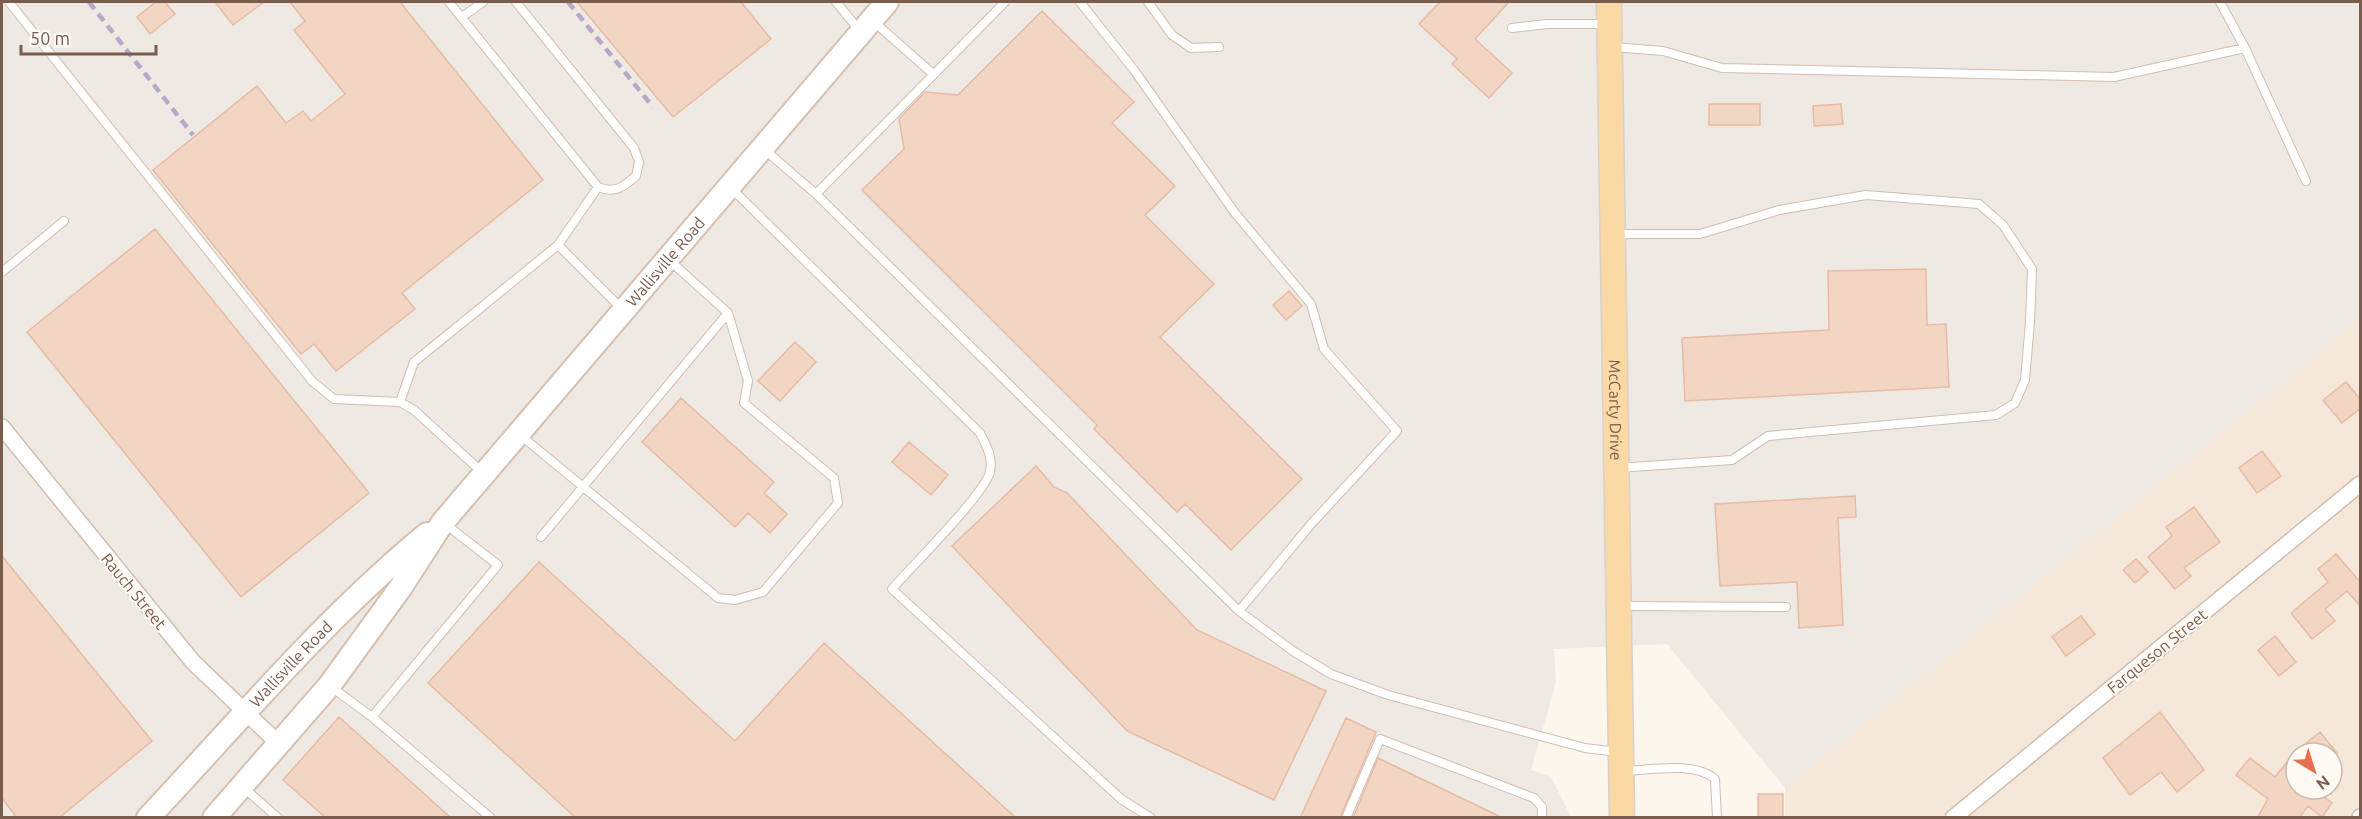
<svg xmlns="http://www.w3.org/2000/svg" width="2362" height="819" font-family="Ubuntu,sans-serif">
  <rect width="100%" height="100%" fill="#fdf6ec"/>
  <path fill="#f5e8da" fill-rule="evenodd" d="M2360,319V817H1785V788ZM2296,753H2332V789H2296Z"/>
  <path fill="#efe9e4" d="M2,2H2360V319L1785,788L1667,644L1554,649L1556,682L1531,770L1551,777L1571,817L2,818Z"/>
  <path fill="#f3d5c3" stroke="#e6bba3" stroke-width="1.5" d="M156,2H165L175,14L150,34L137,17Z
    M215,2H264L233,25Z
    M290,2H400L543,180L402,293L415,309L336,371L314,344L301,354L153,170L257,86L286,123L303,111L311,121L345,94L294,30L305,21Z
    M577,2H741L771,39L673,117Z
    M1440,2H1509L1475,39L1512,73L1489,98L1452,64L1457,59L1419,24Z
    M1042,11L1134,102L1112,123L1175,186L1145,215L1214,284L1160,337L1302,479L1231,550L1185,504L1177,512L1094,429L1097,425L862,190L904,149L899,119L925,92L958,95Z
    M1709,104H1760V125H1709Z
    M1841,104L1843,124L1814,126L1813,106Z
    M155,229L369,493L241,597L27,332Z
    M1926,269L1927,325L1946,324L1949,387L1685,401L1682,338L1829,330L1828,271Z
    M1289,291L1302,306L1286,320L1273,305Z
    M795,342L816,362L780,401L758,381Z
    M2346,382L2361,400V408L2342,423L2323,400Z
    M681,398L774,482L764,493L787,514L770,533L748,513L735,527L642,442Z
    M909,442L948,475L931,495L892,462Z
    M2262,451L2281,476L2257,493L2239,468Z
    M1036,466L1054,487L1067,493L1197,630L1326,691L1274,800L1127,731L952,546Z
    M1855,496L1856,517L1838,518L1843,625L1799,628L1797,582L1720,586L1715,504Z
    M2194,507L2220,542L2184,568L2191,576L2175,589L2148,557L2172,536L2166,527Z
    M2336,554L2361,583V607L2347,591L2325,609L2335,621L2312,639L2291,613L2328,582L2318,569Z
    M2,556L152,741L59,818H17L2,798Z
    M2136,559L2148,572L2135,583L2123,570Z
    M539,562L735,741L824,643L1016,818H576L428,683Z
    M2081,616L2095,634L2066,656L2052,637Z
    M2275,636L2296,662L2279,676L2258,650Z
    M2160,712L2204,770L2177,792L2161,772L2130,795L2103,758Z
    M339,717L451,818H326L283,780Z
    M1346,718L1376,732L1340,818H1300Z
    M2320,732L2337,753H2296V789H2313L2332,803L2322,817L2308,806L2299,818H2257L2268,799L2236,775L2250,758L2275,777L2296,751Z
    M1378,758L1503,818H1353Z
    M1758,794H1783V818H1758Z"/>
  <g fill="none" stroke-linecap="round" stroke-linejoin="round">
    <g stroke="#d1beb0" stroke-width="10">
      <path id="lane" d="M9,2L312,381L334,399L400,402L414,362L558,245L598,187
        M449,2L598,187C615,194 623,187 636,176L639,162L634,148L516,2
        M836,2L860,31
        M1005,2L816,194L1239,611L1293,651L1331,674L1388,695L1585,748L1618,752
        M1080,2L1134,70L1235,213L1311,304L1324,349L1397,431L1312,523L1239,611
        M1148,2L1172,35L1191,48L1219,47
        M2220,2L2245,48
        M462,17L483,2
        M873,21L933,74
        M1512,28L1547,24H1605
        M1612,47L1663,51L1722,68L2114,77L2245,48L2306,181
        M765,150L816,194
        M730,187L980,433C987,447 993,457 990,472C984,495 911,567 892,589L1121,799L1151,818
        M1615,234H1700L1779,210L1866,195L1979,204L2003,225L2032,269L2030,322L2025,380L2015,403L1996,415L1768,436L1732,460L1618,468
        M558,245L622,309
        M2,272L64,221
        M400,402L414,410L483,473
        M519,434L718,598L735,600L763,592L838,503L834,478L744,403L748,381L728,313L669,260
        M541,537L728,313
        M1621,606L1786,607
        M330,686L372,717L498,565L444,523
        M372,717L491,818
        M1624,771C1650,770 1694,761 1715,779L1717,818
        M243,787L278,818
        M1346,818L1380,739L1534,798L1542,807V818"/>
    </g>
    <g stroke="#d1beb0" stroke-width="18">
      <path id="street" d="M2,427L193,662L278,743
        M1953,818L2360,484
        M2360,818V817"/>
    </g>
    <g stroke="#d6c0b0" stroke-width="26">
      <g id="secondary">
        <path id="s1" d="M148,818C239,721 325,618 427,534"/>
        <path id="s2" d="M214,818L329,686L401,587L443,522L887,2"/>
      </g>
    </g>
    <g stroke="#dad1cd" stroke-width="27">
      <g id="primary">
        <path id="s3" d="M1609,2L1622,818"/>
      </g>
    </g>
    <use href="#lane" stroke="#fff" stroke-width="8"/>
    <use href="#street" stroke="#fff" stroke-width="15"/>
    <use href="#secondary" stroke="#fff" stroke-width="22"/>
    <use href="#primary" stroke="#fbd9a5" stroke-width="24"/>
    <path stroke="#b9a8c9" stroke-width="4.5" stroke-dasharray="9 6" stroke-linecap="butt" d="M89,2L193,135
      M568,2L653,107"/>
  </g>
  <g text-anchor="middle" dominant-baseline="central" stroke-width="4.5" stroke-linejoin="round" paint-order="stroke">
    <g font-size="16" fill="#7a5c4d" stroke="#fffaf3">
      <text stroke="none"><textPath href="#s2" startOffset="717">Wallisville Road</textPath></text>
      <text stroke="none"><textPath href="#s3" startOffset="408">McCarty Drive</textPath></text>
      <text transform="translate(134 591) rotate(51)">Rauch Street</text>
      <text transform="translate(2157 651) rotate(-39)">Farqueson Street</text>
      <text stroke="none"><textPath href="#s1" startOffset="210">Wallisville Road</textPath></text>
    </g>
  </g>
  <rect width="2362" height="819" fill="none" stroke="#7a5c4d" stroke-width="6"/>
  <g transform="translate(2314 771) rotate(142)"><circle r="28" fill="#fffaf3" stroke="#cabbb1" stroke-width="1.5"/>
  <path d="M0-4.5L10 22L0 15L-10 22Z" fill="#e76f51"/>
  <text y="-9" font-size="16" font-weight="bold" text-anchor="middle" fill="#7a5c4d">N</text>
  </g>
  <path d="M21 45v9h135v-9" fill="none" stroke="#7a5c4d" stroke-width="3"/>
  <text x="30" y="45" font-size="18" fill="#7a5c4d" stroke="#fffaf3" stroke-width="4.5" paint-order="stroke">50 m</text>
</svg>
